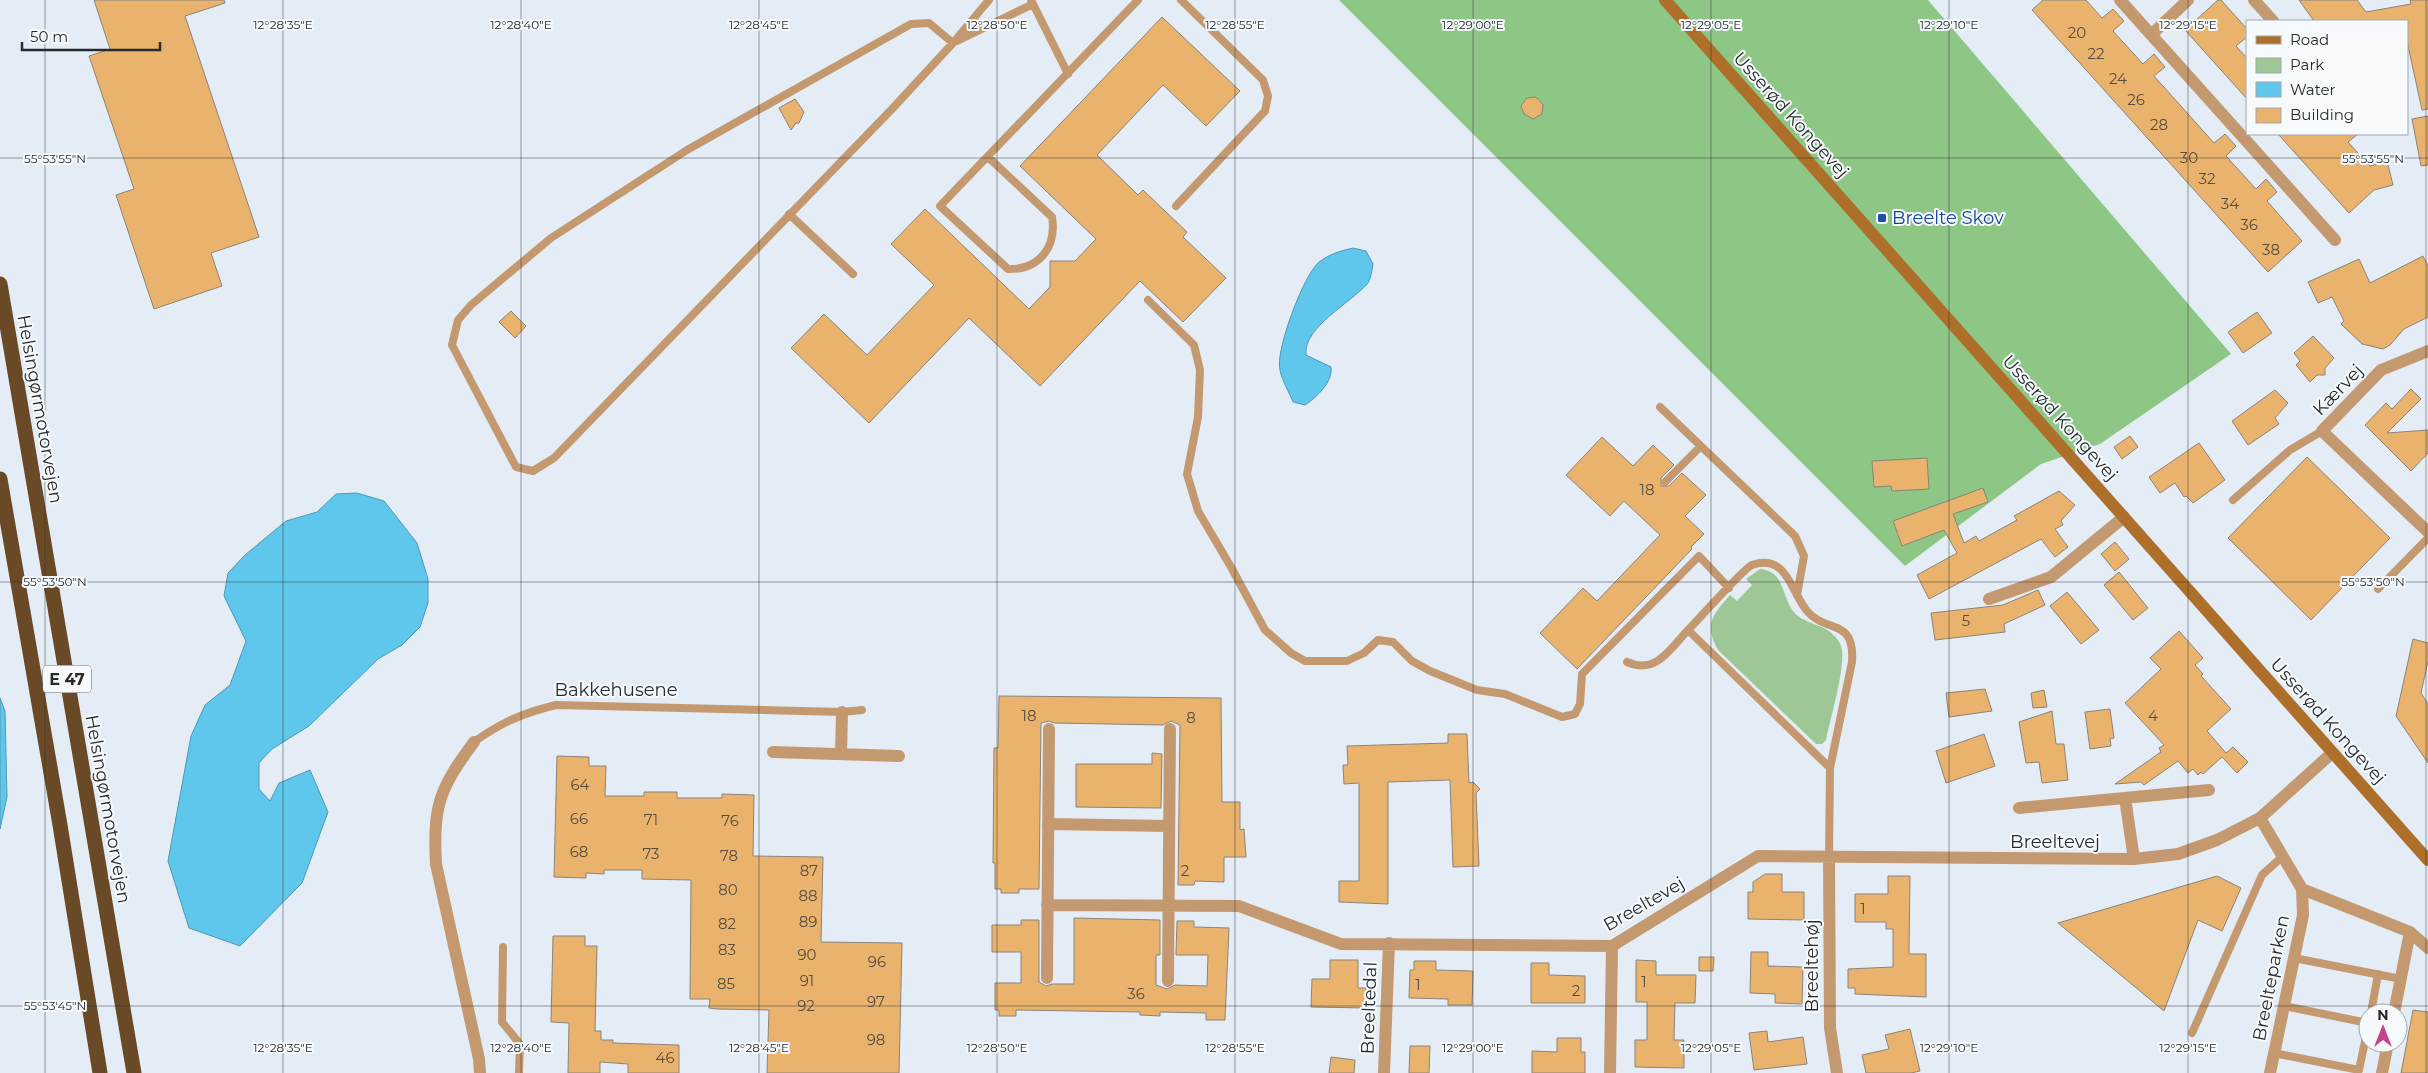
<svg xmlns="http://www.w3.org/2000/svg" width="2428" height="1073" font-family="Montserrat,sans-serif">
  <rect width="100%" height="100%" fill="#e4edf6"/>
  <path fill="#9dc896" d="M1760,569C1783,571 1781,591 1791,608C1799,622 1817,623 1829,631C1834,635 1839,640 1841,646C1847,664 1830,719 1826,740L1822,744H1816L1718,650C1704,625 1712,615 1730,595L1737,601L1752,585L1746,579Z"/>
  <path fill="#8ec685" d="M1339,0H1928L2231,354L2100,444L2041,464L1905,566Z"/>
  <path fill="#60c7ec" stroke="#4f98b3" d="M1353,248L1366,251L1373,264C1372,270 1371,278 1368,283C1351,303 1303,327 1306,355L1331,367C1333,382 1317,397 1305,405L1293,402C1289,392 1282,381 1280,370C1275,351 1303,277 1318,263C1329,254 1340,251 1353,248Z
    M357,493L384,501L417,543L428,579V603L420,627L402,645L378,659L309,726L272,749L259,763V789L270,801L279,783L310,770L328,812L302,883L240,946L189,928L168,861L191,736L205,705L230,685L246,641L224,596L228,573L245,555L286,521L317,512L336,494Z
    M0,698L5,711L7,797L0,829Z"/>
  <path fill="#eab36d" stroke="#8b837a" d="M94,0H224L225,3L185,16L259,237L211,253L222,286L154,309L116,195L134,189L89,56L110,49Z
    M2043,0H2086L2102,18L2113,9L2124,21L2113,31L2143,64L2154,54L2165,67L2154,76L2214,143L2225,134L2236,146L2226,156L2256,189L2266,179L2277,192L2267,201L2302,241L2268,272L2032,10Z
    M2218,0H2221L2247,29V37L2236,46L2247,58V99L2185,30Z
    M2299,0H2357L2366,12L2411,4L2410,0H2428V109L2422,110L2407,41V21H2314Z
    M1162,17L1240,91L1206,126L1163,85L1097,155L1138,195L1143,190L1187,232L1183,237L1226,278L1183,322L1140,281L1040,386L969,318L869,423L791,348L824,314L867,355L934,285L891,244L925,209L1029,309L1050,287V261H1075L1096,239L1020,166Z
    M1536,97L1543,105L1542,114L1533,119L1524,114L1521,106L1527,98Z
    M795,99L804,112L799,123H796L791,130L779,108Z
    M2428,116V165L2421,166L2412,119Z
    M2278,134H2358L2348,142L2370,166L2387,161L2393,185L2374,190L2349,213Z
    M2423,256L2428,266V317L2404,329L2390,345L2383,349L2362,344L2341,324L2344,321L2332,297L2318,303L2308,282L2359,259L2370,283Z
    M511,311L526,326L515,338L499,322Z
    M2257,312L2272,333L2243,353L2228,332Z
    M2313,336L2334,358L2325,368V375H2317L2310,382L2296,365L2300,361L2294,353Z
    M2411,389L2421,399L2387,433L2428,430V453L2411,471L2365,425L2386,403L2392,409Z
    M2275,390L2288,403L2275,418L2279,424L2248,445L2232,421Z
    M2130,436L2138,447L2122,459L2114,447Z
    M1602,437L1633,466L1653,445L1674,465L1661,478V486H1669L1682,473L1706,495L1685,516L1704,534L1691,547L1692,549L1577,669L1540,633L1583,588L1597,601L1660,535L1624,501L1610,516L1566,475Z
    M2199,443L2225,480L2193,503L2186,496L2184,497L2175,483L2160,493L2149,477Z
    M2307,457L2390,538L2311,620L2228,538Z
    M1927,458L1929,489L1892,491L1891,486L1874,487L1872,461Z
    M1983,488L1988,502L1953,514L1964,543L1976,536L1979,541L2017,520L2014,516L2059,491L2075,505L2061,521L2063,525L2055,529L2068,547L2055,557L2041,539L1929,599L1917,575L1957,553L1944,530L1902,546L1893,521Z
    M2115,542L2129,559L2115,571L2101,554Z
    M2119,572L2148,608L2133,620L2104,585Z
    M2038,590L2045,605L2004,624L2005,632L1935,640L1931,613L2003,605Z
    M2067,592L2099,630L2081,644L2050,606Z
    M2179,631L2203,658L2195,665L2203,674L2201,676L2231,709L2207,731L2226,753L2233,747L2248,762L2237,773L2222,757L2203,774L2201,772L2198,775L2193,769L2188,773L2178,761L2144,785L2141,782L2115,784L2161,752L2159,748L2164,745L2125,703L2161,669L2150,658Z
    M2413,639L2428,643V661L2421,693L2428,704V763L2396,716Z
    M1985,689L1992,711L1949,717L1946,693Z
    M2044,690L2047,707L2033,708L2031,693Z
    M999,696L1221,698L1222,802H1240V830L1244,829L1246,857H1224V882L1195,881L1194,885H1178L1180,725L1171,721L1163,725L1054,723L1049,721L1041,723L1039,889H1019V893H1001V889H995V863H993L994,748H998Z
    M2110,709L2114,738L2110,739L2111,746L2090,749L2085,712Z
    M2052,711L2056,744H2064L2068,780L2042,783L2039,762L2026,763L2019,722Z
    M1448,734H1467L1469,783L1473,782L1480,789L1476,793L1479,866L1453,867L1450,780L1388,782V904L1339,902V881H1359V783L1344,784L1343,765H1348L1347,746L1448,743Z
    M1984,734L1995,766L1946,783L1936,751Z
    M1152,753L1162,754L1161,808L1076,807V764H1152Z
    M557,756L589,757V766H606L605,796H644V792H677V798H722V794L754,795L753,856L823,857L821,942L902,943L899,1073H767L769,1010L717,1009L709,1008L710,999H690L691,880L642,879V870H604V874L586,873V878L554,877Z
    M1765,874H1782V892H1804V920L1748,919V892H1753V882Z
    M1888,876H1910L1909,954H1926V997L1855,994V988H1848V969L1893,967V929H1886V922H1855V894H1888Z
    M2217,876L2241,888L2222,931L2198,920L2164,1011L2058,923Z
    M1074,918L1160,920V955H1156V985L1167,989L1175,985L1207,986L1208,955H1176L1177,921H1194V927L1229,928L1225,1020H1206V1013L1160,1012V1016L1140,1015V1012L1016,1010V1016H999V1010H995V983H1021V952H992V925H1021V920H1039V982L1046,986L1052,984H1074Z
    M553,936H585V946H597L595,1031H601V1040H613V1043L679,1045V1073H628V1064L600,1062V1073H568L569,1023L551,1022Z
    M1751,952H1768V966L1803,967L1802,1004L1775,1003V994L1750,993Z
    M1699,957H1714L1713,971H1699Z
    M1330,960H1358V988H1366V1008L1311,1007L1312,979H1330Z
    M1636,960L1656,961V975H1696L1695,1003H1675L1674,1040H1684V1068L1635,1067V1040H1647V1002H1636Z
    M1414,961H1436V970L1473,971L1472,1005H1448V999L1409,998L1410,970H1414Z
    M1531,963H1549V975L1585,976V1003H1531Z
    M2413,1010L2428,1012V1073H2401Z
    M1910,1029L1920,1071L1911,1073H1866L1862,1055L1889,1049L1885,1035Z
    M1767,1031L1768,1042L1803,1037L1807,1064L1754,1070L1749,1033Z
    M1557,1038H1581V1052H1585V1073H1532V1051L1557,1052Z
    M1410,1046H1430L1429,1073H1409Z
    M1331,1057L1355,1060L1354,1073H1329Z"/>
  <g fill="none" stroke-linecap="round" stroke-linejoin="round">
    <path stroke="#c49970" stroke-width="8" d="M1031,0L1068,74
      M957,41L1033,4
      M953,43L929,23L911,24L687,150L551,238L471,305L458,320L452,345L516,467L533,471L554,458L892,109L953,43L989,0
      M988,157L1052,217C1057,247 1039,270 1008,269L940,206L1138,0
      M1176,206L1265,111L1268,96L1263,80L1181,0
      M789,214L853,274
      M1148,300L1194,345L1200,370L1198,417L1187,474L1198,511L1231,567L1265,630L1291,653L1305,661H1347L1364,653L1378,640L1393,642L1412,661L1430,671L1477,690L1505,694L1562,717L1575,714L1580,704L1582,674L1699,556L1729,588
      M1660,407L1795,536L1804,556L1797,595
      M1665,482L1701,446
      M2233,500L2290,450L2322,431
      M2378,589L2428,538
      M1627,662C1656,675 1670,649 1688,630
      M474,742C502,722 523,713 556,705L842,712L862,710
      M1829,858L1830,768L1852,662C1855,617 1826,634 1807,611C1791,592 1787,553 1752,565C1744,568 1698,620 1688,630L1830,768
      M503,947L502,1022L520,1044L519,1073
      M2294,958L2401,979
      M2284,1006L2368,1023
      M2371,1013L2378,974
      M2192,1033L2262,875L2283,856
      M2274,1053L2359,1070L2368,1027"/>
    <path stroke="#c49970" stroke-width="12" d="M2120,0L2335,240
      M2254,0L2273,21
      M2151,35L2188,0
      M2428,351L2381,370L2322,431L2428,532
      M1989,599L2051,577L2124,517
      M474,742C439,789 433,806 436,864L479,1059L480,1073
      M773,752L899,756
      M841,754L842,712
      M2125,798L2134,859
      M2019,808L2209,790
      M2260,818L2302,889L2303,915L2270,1073
      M1048,824L1169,826
      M1829,858L1830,1028L1837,1073
      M2302,889L2410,932L2428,948
      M1047,905L1239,906L1341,944L1612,946L1758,856L2134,859L2178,854L2217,840L2260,818L2332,753
      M1047,978L1049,729
      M1168,981L1170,729
      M2394,1013L2410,932
      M1384,1073L1389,943
      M1610,1073L1612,946
      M2382,1073L2388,1043"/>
    <path stroke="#ad6f29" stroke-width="12" d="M1665,0L2428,860"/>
    <path stroke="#6a4926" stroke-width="15" d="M0,284L134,1073
      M0,479L60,825L100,1073"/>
  </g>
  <path fill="none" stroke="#272b2e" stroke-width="1" stroke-opacity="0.45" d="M45,0V1073M283,0V1073M521,0V1073M759,0V1073M997,0V1073M1235,0V1073M1473,0V1073M1711,0V1073M1949,0V1073M2188,0V1073M2426,0V1073M0,158H2428M0,582H2428M0,1006H2428"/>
  <rect fill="#1a4fb4" stroke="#f6fafd" stroke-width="2" x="1877" y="213" width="10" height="10" rx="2.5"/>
  <g text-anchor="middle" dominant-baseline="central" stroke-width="4" stroke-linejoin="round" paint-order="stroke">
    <g font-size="15" fill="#584d3e">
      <text x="2077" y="32">20</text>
      <text x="2096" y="53">22</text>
      <text x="2118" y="78">24</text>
      <text x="2136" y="99">26</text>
      <text x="2159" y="124">28</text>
      <text x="2189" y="157">30</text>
      <text x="2207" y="178">32</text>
      <text x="2230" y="203">34</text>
      <text x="2249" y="224">36</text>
      <text x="2271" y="249">38</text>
      <text x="1647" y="489">18</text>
      <text x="1966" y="620">5</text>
      <text x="1029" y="715">18</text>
      <text x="2153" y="715">4</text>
      <text x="1191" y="717">8</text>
      <text x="580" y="784">64</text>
      <text x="579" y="818">66</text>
      <text x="651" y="819">71</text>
      <text x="730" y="820">76</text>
      <text x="579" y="851">68</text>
      <text x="651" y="853">73</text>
      <text x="729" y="855">78</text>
      <text x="809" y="870">87</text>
      <text x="1185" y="870">2</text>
      <text x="728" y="889">80</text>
      <text x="808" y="895">88</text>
      <text x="1863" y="908">1</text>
      <text x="808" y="921">89</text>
      <text x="727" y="923">82</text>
      <text x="727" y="949">83</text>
      <text x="807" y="954">90</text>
      <text x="877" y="961">96</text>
      <text x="807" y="980">91</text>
      <text x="1644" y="981">1</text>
      <text x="726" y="983">85</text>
      <text x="1418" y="984">1</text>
      <text x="1576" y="990">2</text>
      <text x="1136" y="993">36</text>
      <text x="876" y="1001">97</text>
      <text x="806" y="1005">92</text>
      <text x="876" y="1039">98</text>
      <text x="665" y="1057">46</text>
    </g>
    <rect fill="#f6fafd" stroke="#65696c" stroke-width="1" x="43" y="665.5" width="48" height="27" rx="4"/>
    <g font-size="16" font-weight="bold" fill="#272b2e">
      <text x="67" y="679">E 47</text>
    </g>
    <g font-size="18" fill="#272b2e" stroke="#f6fafd">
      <text transform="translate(1791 115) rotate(48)">Usserød Kongevej</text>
      <text transform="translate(2338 390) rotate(-46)">Kærvej</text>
      <text transform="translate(40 409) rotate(80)">Helsingørmotorvejen</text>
      <text transform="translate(2060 418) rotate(48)">Usserød Kongevej</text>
      <text x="616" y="690">Bakkehusene</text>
      <text transform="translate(2328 721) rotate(48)">Usserød Kongevej</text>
      <text transform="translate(108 809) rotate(80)">Helsingørmotorvejen</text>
      <text x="2055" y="842">Breeltevej</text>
      <text transform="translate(1644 904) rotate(-30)">Breeltevej</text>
      <text transform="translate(1812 966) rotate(-90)">Breeltehøj</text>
      <text transform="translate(2271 978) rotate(-79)">Breelteparken</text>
      <text transform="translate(1369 1008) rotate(-88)">Breeltedal</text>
    </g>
    <g font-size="18" fill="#164399" stroke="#f6fafd" text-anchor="start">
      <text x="1892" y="218">Breelte Skov</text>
    </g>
  </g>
  <g font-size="12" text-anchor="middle" fill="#272b2e" stroke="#f6fafd" stroke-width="4" stroke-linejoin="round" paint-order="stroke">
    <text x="283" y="29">12°28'35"E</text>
    <text x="521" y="29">12°28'40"E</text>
    <text x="759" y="29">12°28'45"E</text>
    <text x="997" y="29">12°28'50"E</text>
    <text x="1235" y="29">12°28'55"E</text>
    <text x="1473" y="29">12°29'00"E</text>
    <text x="1711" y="29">12°29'05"E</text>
    <text x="1949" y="29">12°29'10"E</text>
    <text x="2188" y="29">12°29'15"E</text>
    <text x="55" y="163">55°53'55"N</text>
    <text x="2373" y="163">55°53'55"N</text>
    <text x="55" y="586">55°53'50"N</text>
    <text x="2373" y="586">55°53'50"N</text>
    <text x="55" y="1010">55°53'45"N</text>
    <text x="283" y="1052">12°28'35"E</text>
    <text x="521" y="1052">12°28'40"E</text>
    <text x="759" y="1052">12°28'45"E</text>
    <text x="997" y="1052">12°28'50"E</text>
    <text x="1235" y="1052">12°28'55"E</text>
    <text x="1473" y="1052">12°29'00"E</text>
    <text x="1711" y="1052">12°29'05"E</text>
    <text x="1949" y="1052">12°29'10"E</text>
    <text x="2188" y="1052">12°29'15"E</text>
  </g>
  <rect x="2246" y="20" width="162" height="115" fill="#f6fafd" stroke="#a3a7aa"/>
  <rect x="2256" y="36" width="25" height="8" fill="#ad6f29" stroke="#a3a7aa"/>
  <text x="2290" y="45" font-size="15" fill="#272b2e">Road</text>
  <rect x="2256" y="58" width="25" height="15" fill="#9dc896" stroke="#a3a7aa"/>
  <text x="2290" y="70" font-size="15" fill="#272b2e">Park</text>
  <rect x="2256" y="82" width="25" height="15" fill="#60c7ec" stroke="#a3a7aa"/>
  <text x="2290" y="95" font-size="15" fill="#272b2e">Water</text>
  <rect x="2256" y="108" width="25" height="15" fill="#eab36d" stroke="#a3a7aa"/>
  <text x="2290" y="120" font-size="15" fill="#272b2e">Building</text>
  <g transform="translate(2383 1028)"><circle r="24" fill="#f6fafd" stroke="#a3a7aa"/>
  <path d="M0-4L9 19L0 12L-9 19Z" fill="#c4438d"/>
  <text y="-8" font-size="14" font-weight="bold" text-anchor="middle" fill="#272b2e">N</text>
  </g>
  <path d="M22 42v8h138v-8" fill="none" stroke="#272b2e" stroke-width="2.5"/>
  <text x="30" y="42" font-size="15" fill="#272b2e" stroke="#f6fafd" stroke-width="4" paint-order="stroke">50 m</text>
</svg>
